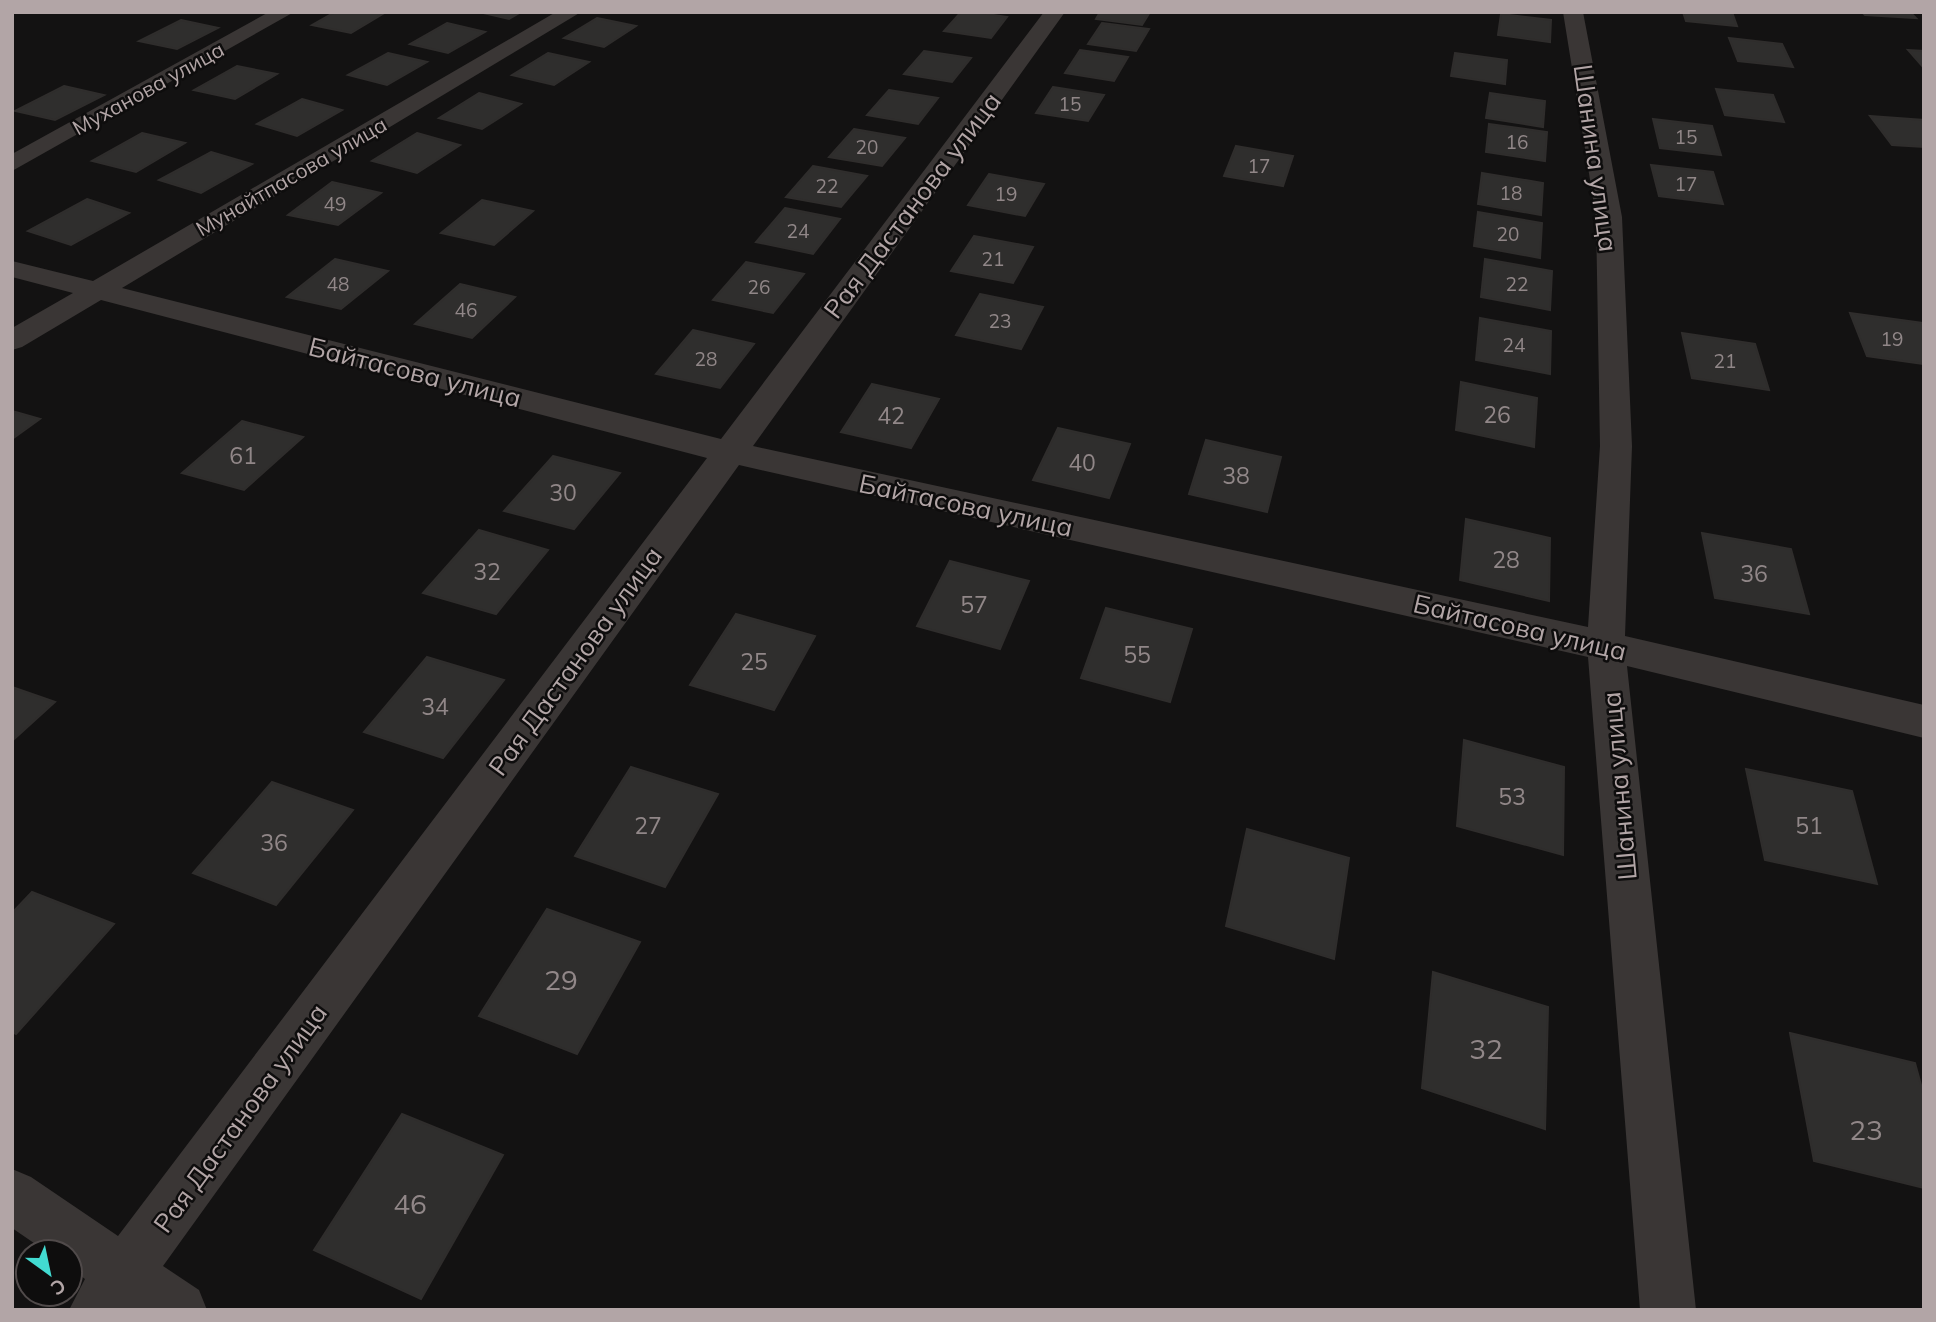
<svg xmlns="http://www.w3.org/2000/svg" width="1936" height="1322" font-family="Mulish,sans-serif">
  <rect width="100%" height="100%" fill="#131212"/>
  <path fill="#2f2e2d" stroke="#2f2d2c" stroke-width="2" d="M335,12H386L351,33L312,25Z
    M479,12H521L509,19Z
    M961,12H974L1007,17L991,38L944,31Z
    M1100,12H1150L1142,25L1096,19Z
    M1683,12H1732L1737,26L1686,21Z
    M1862,12H1910L1916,18L1865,15Z
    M1501,14L1551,20L1550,42L1498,35Z
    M597,18L636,26L604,47L564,38Z
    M181,20L218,28L177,49L139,41Z
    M447,23L485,32L448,53L410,44Z
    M1102,23L1149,29L1136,51L1088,44Z
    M1729,38L1782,44L1793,67L1738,61Z
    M1080,50L1128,57L1114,81L1065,73Z
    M1908,50L1924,51V68Z
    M924,51L971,58L952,82L904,74Z
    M388,53L427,62L387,85L348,75Z
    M548,53L589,62L554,85L512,75Z
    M1455,53L1507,60L1505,84L1451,76Z
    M237,66L277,74L235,99L194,90Z
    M64,86L104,95L55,120L15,111Z
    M1053,87L1104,95L1088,121L1036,113Z
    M1716,89L1773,95L1784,122L1725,115Z
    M889,90L938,98L918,124L867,115Z
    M479,93L521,104L482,129L439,118Z
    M1490,93L1545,101L1543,127L1486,118Z
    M302,99L342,110L297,136L257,124Z
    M1870,116L1924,120V147L1892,145Z
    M1653,119L1712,126L1721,155L1660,148Z
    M1489,124L1547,132L1545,161L1486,152Z
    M854,129L905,138L882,166L829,157Z
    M142,133L185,143L136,172L92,161Z
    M417,133L460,145L417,173L372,161Z
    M1236,146L1293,156L1283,186L1224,176Z
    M211,152L252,164L201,193L159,180Z
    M1651,165L1713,172L1723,204L1659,196Z
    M813,166L867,176L841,207L786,197Z
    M1482,173L1543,183L1541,215L1478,204Z
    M989,174L1044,184L1025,216L968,205Z
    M332,182L381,193L338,225L288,215Z
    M87,199L129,213L71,245L28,231Z
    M482,200L533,211L494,245L441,233Z
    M785,208L840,219L813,254L756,242Z
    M1478,212L1542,223L1540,258L1474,246Z
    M974,236L1033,247L1013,283L951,271Z
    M335,259L388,271L341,309L287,297Z
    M1485,259L1552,271L1550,310L1481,297Z
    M746,262L804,274L773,313L713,300Z
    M460,284L515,297L472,338L415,324Z
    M980,294L1043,307L1021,349L956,335Z
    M1850,313L1924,323V364L1867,356Z
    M1480,318L1551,331L1550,374L1476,360Z
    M693,330L754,344L720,388L656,374Z
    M1682,333L1755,344L1769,390L1692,378Z
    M1461,382L1537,398L1534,447L1456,430Z
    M872,384L939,399L911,448L841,432Z
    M12,411L40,419L12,439Z
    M242,421L303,437L244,490L182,473Z
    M1058,428L1130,444L1109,498L1033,480Z
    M1206,440L1281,457L1267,512L1189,494Z
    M553,456L620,473L574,529L504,511Z
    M1466,519L1550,538L1549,601L1460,580Z
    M479,530L548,550L496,614L423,593Z
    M1702,533L1791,549L1809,614L1715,598Z
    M950,561L1029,581L1000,649L917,626Z
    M1106,608L1192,629L1170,702L1081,678Z
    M736,614L815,636L774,710L690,685Z
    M427,657L504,680L443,758L364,732Z
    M12,687L55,702L12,741Z
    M1464,740L1564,767L1563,855L1457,826Z
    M631,767L718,794L665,887L575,856Z
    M1746,769L1852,791L1877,884L1765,860Z
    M272,782L353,810L276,905L193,873Z
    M1247,829L1349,858L1334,959L1226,926Z
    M32,892L114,924L16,1034L12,1032V913Z
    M547,909L640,942L577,1054L479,1016Z
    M1433,972L1548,1007L1545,1129L1422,1088Z
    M1790,1033L1915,1063L1924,1096V1188L1814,1161Z
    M402,1114L503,1155L421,1299L314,1250Z"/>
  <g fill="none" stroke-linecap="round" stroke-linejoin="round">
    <path fill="#3a3635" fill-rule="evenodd" d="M269,12H294L12,171V154Z
      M556,12H581L122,288L721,439L1044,12H1065L753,446L1588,627L1600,446L1596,217L1563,12H1583L1622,217L1632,446L1625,636L1924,705V738L1627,666L1696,1310H1640L1588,657L739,465L163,1266L199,1290L207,1310H69L85,1279L70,1268V1252H47L12,1228V1169L31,1177L118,1236L707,458L101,300L22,347L12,350V328L73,293L12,277V261L93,281Z"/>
  </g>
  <g text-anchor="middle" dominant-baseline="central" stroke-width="5" stroke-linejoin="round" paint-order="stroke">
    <g font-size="19" fill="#918788">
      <text x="1070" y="104">15</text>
      <text x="1686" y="137">15</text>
      <text x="1517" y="142">16</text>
      <text x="867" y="147">20</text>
      <text x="1259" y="166">17</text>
      <text x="1686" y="184">17</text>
      <text x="827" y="186">22</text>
      <text x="1511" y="193">18</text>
      <text x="1006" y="194">19</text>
      <text x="335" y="204">49</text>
      <text x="798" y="231">24</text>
      <text x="1508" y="234">20</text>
      <text x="993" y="259">21</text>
      <text x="338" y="284">48</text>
      <text x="1517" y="284">22</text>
      <text x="759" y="287">26</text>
      <text x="466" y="310">46</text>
      <text x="1000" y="321">23</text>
      <text x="1892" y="339">19</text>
      <text x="1514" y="345">24</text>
      <text x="706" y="359">28</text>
      <text x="1725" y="361">21</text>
    </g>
    <g font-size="21" fill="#b2a5a6" stroke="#0e0d0d">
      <text transform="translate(148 88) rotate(-29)">Муханова улица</text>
      <text transform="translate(291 176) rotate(-30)">Мунайтпасова улица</text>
    </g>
    <g font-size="23" fill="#918788">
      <text x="1497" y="414">26</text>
      <text x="891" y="415">42</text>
      <text x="243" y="455">61</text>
      <text x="1082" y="462">40</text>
      <text x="1236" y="475">38</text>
      <text x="563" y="492">30</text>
      <text x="1506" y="559">28</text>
      <text x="487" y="571">32</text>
      <text x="1754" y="573">36</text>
      <text x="974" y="604">57</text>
      <text x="1137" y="654">55</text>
      <text x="754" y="661">25</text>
      <text x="435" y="706">34</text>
      <text x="1512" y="796">53</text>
      <text x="648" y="825">27</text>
      <text x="1809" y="825">51</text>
      <text x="274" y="842">36</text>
    </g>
    <g font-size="26" fill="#b2a5a6" stroke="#0e0d0d">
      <text transform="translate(1596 158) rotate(82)">Шанина улица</text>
      <text transform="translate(912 205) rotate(-53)">Рая Дастанова улица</text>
      <text transform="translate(415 372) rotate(14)">Байтасова улица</text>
      <text transform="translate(966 505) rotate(12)">Байтасова улица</text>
      <text transform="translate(1520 627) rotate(13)">Байтасова улица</text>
      <text transform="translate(575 661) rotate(-54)">Рая Дастанова улица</text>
      <text transform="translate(1619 786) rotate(-95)">Шанина улица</text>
      <text transform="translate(240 1118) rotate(-54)">Рая Дастанова улица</text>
    </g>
    <g font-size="28" fill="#918788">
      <text x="561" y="979">29</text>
      <text x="1486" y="1048">32</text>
      <text x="1866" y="1129">23</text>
      <text x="410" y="1203">46</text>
    </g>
  </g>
  <rect width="1936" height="1322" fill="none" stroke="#b2a5a6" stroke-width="28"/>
  <g transform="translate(49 1273) rotate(147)"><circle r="33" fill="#0e0d0d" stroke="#504a4a" stroke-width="2"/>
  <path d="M0-5L12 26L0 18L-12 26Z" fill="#42dbd1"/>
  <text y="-10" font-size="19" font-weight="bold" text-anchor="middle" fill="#b2a5a6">С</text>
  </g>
</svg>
